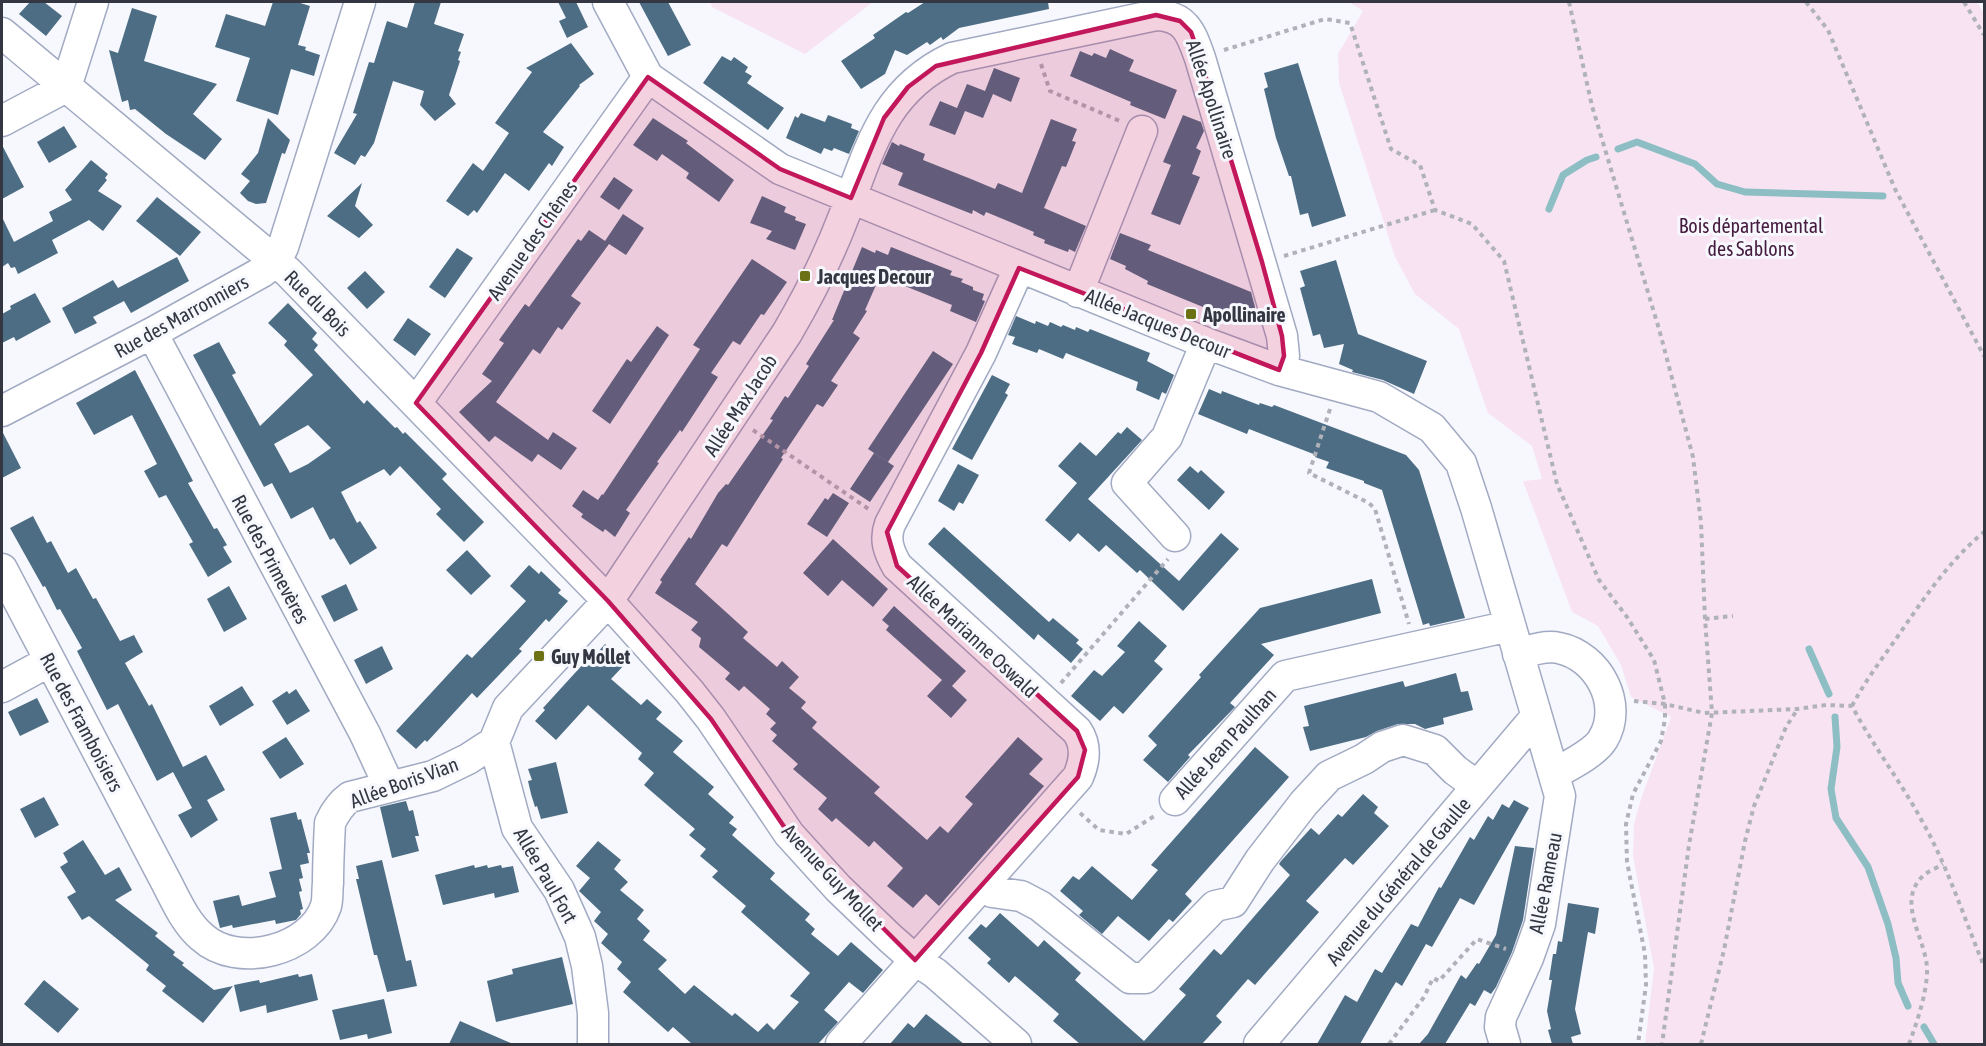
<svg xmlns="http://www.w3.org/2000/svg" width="1986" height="1046" font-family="'Asap Condensed',sans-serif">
  <rect width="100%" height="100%" fill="#f7f8fe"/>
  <path fill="#f8e3f3" d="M710,2H873L805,54L712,7Z
    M1349,2H1977L1984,13V1044H1645L1654,968L1633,856L1634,824L1641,799L1671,717L1631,697L1621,665L1598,626L1572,612L1523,481L1542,479L1532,446L1488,413L1459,329L1415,294L1395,257L1339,83L1338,54L1363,11Z"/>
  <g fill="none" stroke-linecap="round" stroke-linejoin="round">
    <path stroke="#8dbec4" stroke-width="7" d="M1618,149L1637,142L1695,164L1717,184L1745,192L1883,196
      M1549,209L1563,175L1587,160L1596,157
      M1809,649L1829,694
      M1835,717L1837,747L1831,789L1836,818L1868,867L1888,924L1896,958L1898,983L1908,1006
      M1924,1027L1934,1044"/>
  </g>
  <path fill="#4c6d83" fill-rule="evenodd" d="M30,2H44L62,16L46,36L19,14Z
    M273,2H297L310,6L298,45L306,47L305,50L320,55L314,76L291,69L278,115L236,101L250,58L215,47L226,14L265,26Z
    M415,2H441L434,24L464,34L458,51L461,52L458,60L460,61L449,95L456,104L435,121L420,105L424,91L393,81L374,143L365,157L361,155L355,165L334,153L357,114L353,113L369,62L374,63L387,21L407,28Z
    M558,2H576L588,27L567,38L559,21L566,18Z
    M639,2H668L691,45L668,56Z
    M925,2H1048L1049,9L959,28L943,40L941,37L930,45L927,42L907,55L895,50L885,74L861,89L841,61L875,38L873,35L906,12L908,13Z
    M132,8L157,16L144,61L217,84L193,114L222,139L205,160L166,134L135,109L130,110L128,100L122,102L109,50L118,53Z
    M571,43L594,74L579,85L580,86L543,132L564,147L552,166L549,163L529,191L505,173L477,213L474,210L468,216L446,201L473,163L483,171L509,133L495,123L532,72L526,68Z
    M1110,49L1134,60L1129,71L1177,90L1165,119L1130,105L1131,102L1070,76L1080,51L1092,56L1094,53L1106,58Z
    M722,56L731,61L734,57L748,67L745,72L752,76L747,83L784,108L768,130L703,83Z
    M1298,63L1346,216L1312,227L1308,213L1300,215L1291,176H1289L1276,138L1264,89L1268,87L1264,73Z
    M994,68L1020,78L1011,102L993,94L983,118L965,111L955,135L929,125L940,101L957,108L967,84L985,91Z
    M801,113L825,122L828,115L852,124L851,128L859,131L849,154L834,148L832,151L824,148L821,154L786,138L795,116L798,118Z
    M1183,115L1201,122L1204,131L1196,148L1201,151L1192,174L1200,177L1180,225L1151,214L1171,165L1163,162Z
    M268,118L290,140L285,154L282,153L266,203L256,204L248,201L240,193L250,181L241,174L258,153Z
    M653,118L688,141L686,143L734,180L719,202L686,178L689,173L662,154L657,161L633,145Z
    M1051,119L1077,129L1072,141L1076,142L1066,167L1062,166L1044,208L1086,226L1075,252L1069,249L1068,252L1044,243L1045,240L1033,235L1034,232L986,212L984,216L973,210L972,214L898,185L903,173L882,164L892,142L899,146L900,144L925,154L923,160L971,179L995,189L998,183L1022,193Z
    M64,126L77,147L49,163L37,142Z
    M2,145L24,187L2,199Z
    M91,160L108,174L105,178L107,180L98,191L122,206L103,231L89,220L52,240L58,253L18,274L15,267L11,268L8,263L2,267V217L14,242L53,221L49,212L72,200L65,190Z
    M614,177L633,190L619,210L600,197Z
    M362,183L355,206L373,225L359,238L327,216Z
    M762,196L786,207L784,212L796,217L795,220L806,224L795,250L766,239L772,231L750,223Z
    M157,197L201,232L180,256L136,221Z
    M623,214L644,228L626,255L609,244L571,296L581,303L562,330L558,327L540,354L533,349L496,402L548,440L553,432L577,448L561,470L538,454L532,462L495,436L489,442L459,412L492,381L482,374L504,343L499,340L525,304L529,307L578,239L581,241L589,230L608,243L605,241Z
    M1120,233L1151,245L1148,250L1251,292L1255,307L1249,322L1222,311L1220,314L1147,284L1148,281L1125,269L1126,266L1110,259Z
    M862,247L875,253L876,250L888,255L891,247L952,271L950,275L963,279L961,282L973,287V290L984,294L982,300L985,301L976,322L950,311L952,305L880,276L865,310L867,311L853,333L860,338L831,381L838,385L823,407L817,404L781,458L783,459L727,547L722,544L695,584L748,632L743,638L777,667L782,661L799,677L789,688L806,702L801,708L817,722L812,728L880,787L874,793L927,840L940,826L948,833L973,804L965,797L1018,737L1043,759L1029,774L1044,786L939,906L926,894L913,908L887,886L903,868L874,841L869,847L836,818L832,822L818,809L827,798L793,769L798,764L772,741L777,735L770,729L776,723L766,714L770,709L744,686L739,691L725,679L730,673L699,647L701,638L691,630L698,622L655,593L662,582L660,580L689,537L691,539L718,493L726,484L728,485L773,420L770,419L785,396L788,398L809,366L806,364L834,320H832Z
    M457,248L473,258L445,298L429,287Z
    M177,257L189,281L131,313L124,301L93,317L97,323L75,334L62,308L113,280L118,288Z
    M752,259L787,282L764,315L761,314L740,345L733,341L711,373L718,377L682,432L680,430L657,462L659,463L626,510L630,513L615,537L605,529L603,532L581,517L583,514L572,506L583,490L598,500L602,494L603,495L700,349L693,345Z
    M1336,260L1358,334L1427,361L1414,394L1383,380L1352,372L1353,370L1339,364L1344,344L1324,348L1320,334L1313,336L1300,288L1305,286L1300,271Z
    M365,271L385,292L367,309L347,288Z
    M35,293L51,322L16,341L14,337L2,343V314L11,309L10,306Z
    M288,303L317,333L312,339L318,345L314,350L364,404L367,400L395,428L397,427L403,434L405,432L447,474L442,479L484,522L464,542L436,514L441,509L400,466L390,476L384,469L341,492L357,523L360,521L377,548L350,565L334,538L330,540L313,507L291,519L272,483L264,487L193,355L219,342L236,373L232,375L260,426L313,375L284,345L287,341L268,323ZM308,425L331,448L308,464L290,473L274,444Z
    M1016,316L1035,324L1036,321L1048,326L1050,322L1061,327L1063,325L1075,330L1076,327L1088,332L1090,329L1150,353L1147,361L1174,375L1166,394L1162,392L1159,400L1136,390L1138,382L1066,353L1063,359L1039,349L1037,353L1012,344L1015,337L1008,335Z
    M408,318L431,334L415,356L393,340Z
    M657,326L669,335L610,424L592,411L627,359L631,362Z
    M933,351L953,364L888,462L868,449Z
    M135,370L193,481L188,483L214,529L217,528L227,545L223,547L232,562L208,577L189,544L193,542L166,495L159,498L144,471L157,464L132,415L94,435L76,403Z
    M992,375L1010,384L1005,393L1008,395L972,460L952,449Z
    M1209,389L1221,394L1222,391L1259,405L1260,403L1272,407L1274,405L1406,455L1419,470L1465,618L1430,626L1429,623L1423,625L1382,490L1364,483V481L1326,468L1329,462L1315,457L1316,455L1249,429L1247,434L1198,414Z
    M1127,427L1142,440L1088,499L1179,581L1221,533L1239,549L1183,611L1140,570L1137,573L1106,545L1099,552L1078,533L1070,542L1045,520L1077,483L1058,466L1080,442L1096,456L1118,432L1121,434Z
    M2,431L21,468L2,478Z
    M874,453L894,466L870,502L850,489Z
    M958,464L979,475L963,504L959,502L954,511L938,501Z
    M1190,466L1198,473L1201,470L1225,492L1209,510L1177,480Z
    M833,493L849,503L827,537L807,524L825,498L828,500Z
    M33,516L47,543L51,541L68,573L76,568L93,599L96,598L120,641L134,635L143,652L125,663L149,706L152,704L183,767L206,755L225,790L207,800L218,820L191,838L178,815L192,808L173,772L157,781L118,704L107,710L77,651L82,648L60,609L57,610L45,586L43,587L10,528Z
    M944,527L1049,622L1053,618L1079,640L1076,643L1083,649L1071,663L1038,634L1034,640L928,544Z
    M833,539L888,589L873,607L842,580L828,596L803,573Z
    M467,550L491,576L471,595L446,570Z
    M529,565L539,574L541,571L561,590L558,593L568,601L549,622L546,619L519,649L522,651L477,698L472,693L427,742L425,740L416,749L396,731L467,654L472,658L526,601L510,586Z
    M1372,579L1381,613L1261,644L1274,655L1230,703L1235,707L1188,755L1190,757L1168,782L1143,760L1157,745L1148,736L1201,677L1199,675L1260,608Z
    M346,584L358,610L334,622L321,596Z
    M229,586L247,619L224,632L207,599Z
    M894,606L966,671L952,686L967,700L951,718L927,696L942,680L886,630L889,626L882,620Z
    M1139,621L1167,646L1154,661L1163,669L1123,714L1114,706L1100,721L1071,696L1094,670L1102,676L1125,652L1117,646Z
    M605,644L626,663L611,679L641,705L647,699L662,712L656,719L683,741L673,752L714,787L708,794L734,817L729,823L737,829L732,835L775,873L770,879L810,914L805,920L815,929L811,934L838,956L851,942L883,970L863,993L849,982L824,1010L838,1022L818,1044H692L673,1027L668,1032L623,992L631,982L617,969L622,962L601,943L608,934L594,921L601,912L579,891L590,878L576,866L598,841L621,860L614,869L628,882L620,890L644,910L637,919L650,931L643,940L667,960L658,969L685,994L694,985L732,1016L735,1013L758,1032L767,1023L774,1030L799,1002L790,996L810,973L741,912L746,906L712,877L718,871L700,856L706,849L689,835L695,829L644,785L654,773L638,759L642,753L588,705L556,740L535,721L545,710L543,708L595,651L598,652Z
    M382,646L393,669L366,684L354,660Z
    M1456,673L1461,692L1468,691L1473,710L1443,718L1444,724L1425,729L1415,724H1398L1377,731L1366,737L1310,751L1303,727L1309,726L1304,706L1403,681L1405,687Z
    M242,686L254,705L220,726L209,706Z
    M296,689L310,711L287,725L272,701L287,691L289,694Z
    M37,698L49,722L20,736L8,712Z
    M286,737L304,764L280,779L262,752Z
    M1255,747L1289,777L1185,894L1192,901L1173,922L1169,919L1149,941L1118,916L1102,934L1079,915L1083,911L1060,891L1073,876L1079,880L1092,866L1132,900L1158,870L1151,865Z
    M556,762L568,813L541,819L537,806L535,807L531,794L528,781L532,780L528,769Z
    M1363,794L1378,807L1374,813L1389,826L1353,865L1345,858L1306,901L1319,912L1255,985L1248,979L1216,1016L1222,1022L1202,1044H1080L1053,1021L1059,1014L1015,976L1009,983L987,963L991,959L968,938L981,924L986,928L1000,913L1038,947L1044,940L1081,973L1075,980L1144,1041L1186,995L1179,989L1214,949L1221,955L1290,875L1279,864L1281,861L1311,828L1319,835L1338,814L1342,817Z
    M44,797L59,825L35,838L20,809Z
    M1514,800L1529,808L1474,905L1460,898L1432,947L1426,944L1402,986L1396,982L1391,990L1360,1044H1317L1345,995L1357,1002L1375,969L1382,973L1411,924L1418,927L1439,887L1441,888L1470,837L1474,840L1488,816L1493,820L1502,804L1509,808Z
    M406,801L409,811L413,810L419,836H415L419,851L392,858L380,807Z
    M296,812L298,820L301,819L310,853H307L309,863L300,865L303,878L299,879L302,891L299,892L303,909L300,910L301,914L296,920L276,924L275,920L233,928L232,925L220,928L213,901L239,895L242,906L276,897L269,872L282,869L270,818Z
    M83,840L105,875L119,867L132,890L115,900L158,933L155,936L175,952L173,955L184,963L182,965L214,990L233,986L203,1023L162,991L166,986L146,970L149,965L89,916L82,920L67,897L76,892L60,867L68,862L63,853Z
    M1515,846L1534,848L1523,920L1512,952L1496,987L1491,994L1484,990L1475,1006L1470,1003L1445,1044H1419L1428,1034L1461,975L1466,979L1477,963L1479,964L1496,935Z
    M382,860L406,961L411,960L417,986L387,992L377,955H374L356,879H359L356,866Z
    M474,865L475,868L487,865L488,868L501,865L502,868L513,866L519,892L495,898L494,893L443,905L435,875Z
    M1568,903L1599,908L1595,934L1588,932L1575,1009L1581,1034L1571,1037L1573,1044H1552L1548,1030L1551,1029L1547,1011L1552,980H1549L1553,954H1556L1558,941L1562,942Z
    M562,957L573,1004L496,1022L487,981L513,974L512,969Z
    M298,974L299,977L312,974L318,1000L267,1013L266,1005L240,1012L234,985L259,980L260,983Z
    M44,980L79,1009L58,1033L24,1004Z
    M384,999L392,1033L368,1039L367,1034L340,1040L332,1010Z
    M926,1014L964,1044H890L908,1023L914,1028Z
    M460,1021L513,1044H449Z"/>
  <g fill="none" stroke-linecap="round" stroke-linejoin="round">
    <g stroke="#a1aac2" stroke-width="33">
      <path id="minor" d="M608,2L648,77L780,169L1206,343L1279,370L1379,397L1432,428L1461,463L1476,508L1560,796L1540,924L1528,958L1501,1017L1500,1027L1505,1044
        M2,33L288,272L608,601L689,691L711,719L789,834L838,888L890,938L915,960L935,973L1016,1044
        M2,121L66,87L93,2
        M1078,292L1142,131
        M152,333L365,734L389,786
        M416,403L648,77
        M2,411L152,333L262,272L276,261L283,247L360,2
        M1175,536L1127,483L1167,437L1206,343
        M2,569L163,876C174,896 184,922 202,937C237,969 311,951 326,906C328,899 327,890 328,883C328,863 329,843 330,823C335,812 340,804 350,797L433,776L468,759L494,742L508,708L608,601L787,333C808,297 827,260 842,221C869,154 880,92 952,58L1156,15C1186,16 1191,33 1200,58L1282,336L1284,356L1279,370
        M1518,654C1531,650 1546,645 1559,648C1598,656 1624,704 1603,739C1596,752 1568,766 1554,774
        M2,687L50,661
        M494,742L517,828L559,890L580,937L587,966L593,1013V1044
        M1175,800L1285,676L1510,626
        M984,885L992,892L1021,896L1040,906L1130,978H1145L1215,906L1233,902L1260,860L1304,803L1329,776L1364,759L1382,747L1403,740L1435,750L1455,770L1477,786
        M841,1044L1078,777C1085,761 1087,746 1077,731L897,566C889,552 884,540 890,524L981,353L1019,268
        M1259,1044L1536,717"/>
    </g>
    <path stroke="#b0b2b9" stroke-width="4" stroke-dasharray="4.5 4.5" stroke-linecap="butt" d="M1569,2L1592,106L1659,329L1693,457L1701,523L1705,619L1712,713L1689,845L1662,1044
      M1806,2L1828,30L1895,189L1984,356
      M1964,2L1984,35
      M1224,50L1325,19L1350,23L1391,149L1420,165L1435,210L1472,224L1504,261L1557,484L1599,580L1627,617L1654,660L1665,704V719L1661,741L1633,794L1626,824L1627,862L1645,954L1646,985L1638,1044
      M1041,64L1050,91L1120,121
      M1284,256L1435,210
      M1330,409L1309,473L1369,503L1375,509L1409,624
      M753,430L870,510
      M1705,619L1733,616
      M1061,683L1168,559
      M1634,701L1665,704L1704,713L1797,709L1826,705L1852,706C1873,746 1901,782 1922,821C1948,867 1964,918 1984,966
      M1852,706C1865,681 1882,659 1898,636C1924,598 1949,561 1984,532
      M1080,813L1099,830L1126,834L1156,815
      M1389,1044L1424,997L1433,978L1439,981L1477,939L1506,949
      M1701,1044L1724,950L1745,841L1754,806L1786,727L1797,710
      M1909,1044C1917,1022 1926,996 1927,973C1929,942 1894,903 1923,876C1928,871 1937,868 1943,864"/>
    <use href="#minor" stroke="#fff" stroke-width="30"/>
  </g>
  <path fill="#c2185b" fill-opacity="0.2" stroke="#c2185b" stroke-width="4.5" stroke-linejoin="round" d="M1156,15L1180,21L1191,32L1200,58L1262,262L1282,336L1284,356L1279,370L1019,268L981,353L887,532L897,566L1077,731L1085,750L1078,777L915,960L789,834L711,719L608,601L416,403L648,77L780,169L851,198L884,118L908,87L936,66Z"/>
  <g fill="#6d7116" stroke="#f7f8fe" stroke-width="2">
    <rect x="799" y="270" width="12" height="12" rx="3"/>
    <rect x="1185" y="308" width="12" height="12" rx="3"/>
    <rect x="533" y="650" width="12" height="12" rx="3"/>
  </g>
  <g text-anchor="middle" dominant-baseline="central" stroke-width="6" stroke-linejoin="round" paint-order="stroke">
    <g font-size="20" fill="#343742" stroke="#f7f8fe">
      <text transform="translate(1212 99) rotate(72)">Allée Apollinaire</text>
      <text transform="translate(532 240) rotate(-55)">Avenue des Chênes</text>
      <text transform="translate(318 303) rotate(45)">Rue du Bois</text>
      <text transform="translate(181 316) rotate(-29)">Rue des Marronniers</text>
      <text transform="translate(1158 323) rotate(22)">Allée Jacques Decour</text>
      <text transform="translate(740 405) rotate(-57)">Allée Max Jacob</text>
      <text transform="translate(271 559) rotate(62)">Rue des Primevères</text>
      <text transform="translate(973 636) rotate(43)">Allée Marianne Oswald</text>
      <text transform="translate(82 722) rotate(62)">Rue des Framboisiers</text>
      <text transform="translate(1225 743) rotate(-48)">Allée Jean Paulhan</text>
      <text transform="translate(404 782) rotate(-20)">Allée Boris Vian</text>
      <text transform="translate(546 875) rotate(60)">Allée Paul Fort</text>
      <text transform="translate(833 877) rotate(47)">Avenue Guy Mollet</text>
      <text transform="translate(1398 881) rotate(-50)">Avenue du Général de Gaulle</text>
      <text transform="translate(1545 883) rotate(-79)">Allée Rameau</text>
    </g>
    <g font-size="20" fill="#451b3e" stroke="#f7f8fe">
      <text x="1751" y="225">Bois départemental<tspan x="1751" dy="23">des Sablons</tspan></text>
    </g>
    <g font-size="20" font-weight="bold" fill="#343742" stroke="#f7f8fe" text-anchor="start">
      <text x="817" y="276">Jacques Decour</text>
      <text x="1203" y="314">Apollinaire</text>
      <text x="551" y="656">Guy Mollet</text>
    </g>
  </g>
  <rect width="1986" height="1046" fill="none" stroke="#343742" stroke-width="6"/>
</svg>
